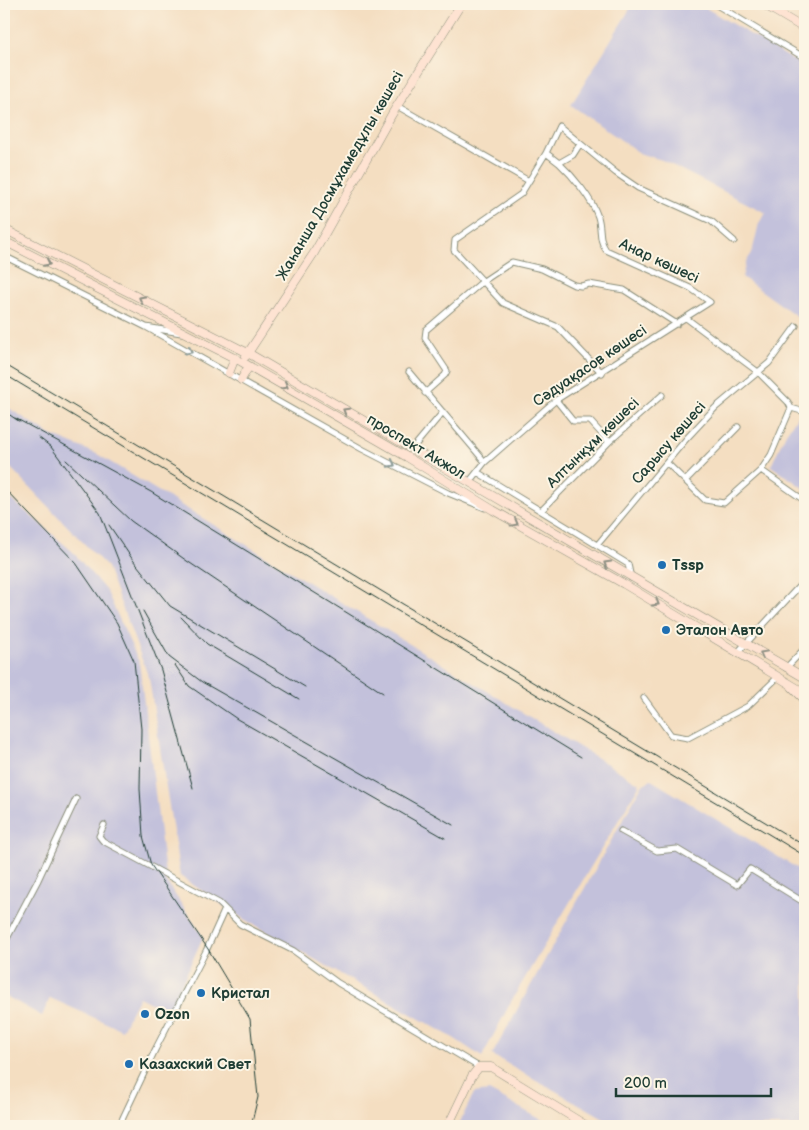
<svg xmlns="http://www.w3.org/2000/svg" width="809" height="1130" font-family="'Balsamiq Sans',sans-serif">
  <rect width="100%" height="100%" fill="#fcf5e5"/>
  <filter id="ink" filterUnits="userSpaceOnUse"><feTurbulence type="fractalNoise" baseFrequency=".02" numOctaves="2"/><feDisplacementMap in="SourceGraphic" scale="10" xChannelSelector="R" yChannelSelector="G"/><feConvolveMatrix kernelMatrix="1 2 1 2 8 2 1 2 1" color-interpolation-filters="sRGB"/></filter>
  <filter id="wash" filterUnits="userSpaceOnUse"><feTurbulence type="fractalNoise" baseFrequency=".0096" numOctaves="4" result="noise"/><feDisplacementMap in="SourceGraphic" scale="20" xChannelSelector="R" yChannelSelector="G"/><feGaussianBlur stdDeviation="1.12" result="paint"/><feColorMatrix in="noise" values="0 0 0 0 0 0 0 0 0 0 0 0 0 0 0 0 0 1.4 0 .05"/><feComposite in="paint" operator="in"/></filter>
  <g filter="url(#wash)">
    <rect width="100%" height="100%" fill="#f4dec1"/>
    <path fill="#c3c1db" d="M633,4H699L805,67V322L742,277L746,262L752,253L759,223L766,213L662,160L641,154L571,105Z
      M4,405L49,434L97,454L640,784L513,998L482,1057L455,1039L242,918L180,876L149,678L107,567L4,461Z
      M798,416L805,420V489L771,466L786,433Z
      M4,493L72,551L107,592L139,662L166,881L203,937L169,1012L139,997L122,1030L50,998L42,1016L4,995Z
      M651,780L805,873V1123L803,1126H618L492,1055L642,785Z
      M489,1091L553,1126H458L474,1093Z"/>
  </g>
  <g filter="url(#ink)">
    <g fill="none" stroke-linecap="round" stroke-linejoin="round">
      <g stroke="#8a8e7a" stroke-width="7">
        <path id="street" d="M715,4L805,58
          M397,106L529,181
          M546,153L559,163
          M4,256L146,327L181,333
          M686,318L758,372L788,402L791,408
          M146,327L362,449L448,493L485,508
          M409,372L485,462
          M602,373L558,327L503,303L454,250L455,240L521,194L546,153L559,126L616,173L638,188L711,221L734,241
          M425,393L445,375L447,371L425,338L426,330L482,282L512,262L542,269L574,285L581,286L589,284L624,290L677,324
          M556,400L573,421H590L609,442
          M412,449L443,412
          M667,463L705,500L724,503L761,470L771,455L791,408L805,412
          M761,470L805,501
          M477,472L628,564L631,578
          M686,480L738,427
          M469,482L485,462L556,400L710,302L690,288L606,250C598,239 602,230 598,217C592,199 573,176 559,163L573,155L580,144
          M542,510L609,442L662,395
          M598,544L687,438L715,408L769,363L796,326
          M738,652L805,580
          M786,668L805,648
          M644,698L671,735L688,738L748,706L778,677
          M104,825L99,836L103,841L219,903L240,924L294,951L338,983L479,1067
          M621,831L657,851L677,849L737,885L750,869L805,903
          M4,944L38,880L76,799
          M119,1126L156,1048L206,951L225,909"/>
      </g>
      <g stroke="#8a8e7a" stroke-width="9">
        <path id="secondary" d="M763,4L805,29
          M4,229L248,353L805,678
          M4,241L242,362L407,457L493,510L624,584L805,693
          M246,356L314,253L392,114L461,4
          M229,373L235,358
          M241,380L249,366
          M792,687L805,700
          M448,1126L472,1076L479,1067H491L587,1126"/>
      </g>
      <use href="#street" stroke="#fff" stroke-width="5"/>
      <use href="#secondary" stroke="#fee3d2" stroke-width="8"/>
      <path stroke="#1f3d34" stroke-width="1" d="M4,364L805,846
        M4,374L805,856
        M4,411L20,422
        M15,418L151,492L581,757
        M38,437L51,447L100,513L161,670L193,788
        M66,460L131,521L187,561L383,693
        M4,488L76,563L117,623L134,661L141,729L140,789L143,836L151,865L208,949L250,1019L258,1097L251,1126
        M109,525L133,560L170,606L305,687
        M143,611L169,657L202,682L453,825
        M181,617L207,644L299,699
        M175,665L189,686L237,719L445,838"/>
    </g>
    <defs><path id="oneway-chevron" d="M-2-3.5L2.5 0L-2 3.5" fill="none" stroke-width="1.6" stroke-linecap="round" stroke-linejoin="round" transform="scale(1.25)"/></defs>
    <g stroke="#8e9083">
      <use href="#oneway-chevron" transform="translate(47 263) rotate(27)"/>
      <use href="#oneway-chevron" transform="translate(142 299) rotate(-153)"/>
      <use href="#oneway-chevron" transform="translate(285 386) rotate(30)"/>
      <use href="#oneway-chevron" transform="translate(346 411) rotate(-150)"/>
      <use href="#oneway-chevron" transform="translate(515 523) rotate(29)"/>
      <use href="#oneway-chevron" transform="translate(607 564) rotate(-150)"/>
      <use href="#oneway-chevron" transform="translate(656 603) rotate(31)"/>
      <use href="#oneway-chevron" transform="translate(763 654) rotate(-151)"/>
    </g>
    <g stroke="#8f9e9a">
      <use href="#oneway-chevron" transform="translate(189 351) rotate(29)"/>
      <use href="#oneway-chevron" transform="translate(392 464) rotate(28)"/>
    </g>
  </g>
  <g fill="#1f6fb2" stroke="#fcf5e5" stroke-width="2">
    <circle cx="662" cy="565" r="5"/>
    <circle cx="666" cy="630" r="5"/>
    <circle cx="201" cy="993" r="5"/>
    <circle cx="145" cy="1014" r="5"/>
    <circle cx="129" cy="1064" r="5"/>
  </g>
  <g text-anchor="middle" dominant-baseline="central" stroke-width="4" stroke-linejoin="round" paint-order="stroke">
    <g font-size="15" fill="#1f3d34" stroke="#fcf5e5">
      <text transform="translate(340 176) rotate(-60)">Жаһанша Досмұхамедұлы көшесі</text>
      <text transform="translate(659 261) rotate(25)">Анар көшесі</text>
      <text transform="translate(590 366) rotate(-34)">Сәдуақасов көшесі</text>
      <text transform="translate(593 443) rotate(-44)">Алтынқұм көшесі</text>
      <text transform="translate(669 443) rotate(-49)">Сарысу көшесі</text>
      <text transform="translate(416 447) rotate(31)">проспект Акжол</text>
    </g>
    <g font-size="15" font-weight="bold" fill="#1f3d34" stroke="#fcf5e5" text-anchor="start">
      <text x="672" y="565">Tssp</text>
      <text x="676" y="630">Эталон Авто</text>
      <text x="211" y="993">Кристал</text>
      <text x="155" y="1014">Ozon</text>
      <text x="139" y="1064">Казахский Свет</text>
    </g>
  </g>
  <rect width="809" height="1130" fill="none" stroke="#fcf5e5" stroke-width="20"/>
  <path d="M616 1088v8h155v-8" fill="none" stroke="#1f3d34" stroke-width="2.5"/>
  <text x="624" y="1088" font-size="15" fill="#1f3d34" stroke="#fcf5e5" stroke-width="4" paint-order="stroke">200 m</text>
</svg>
